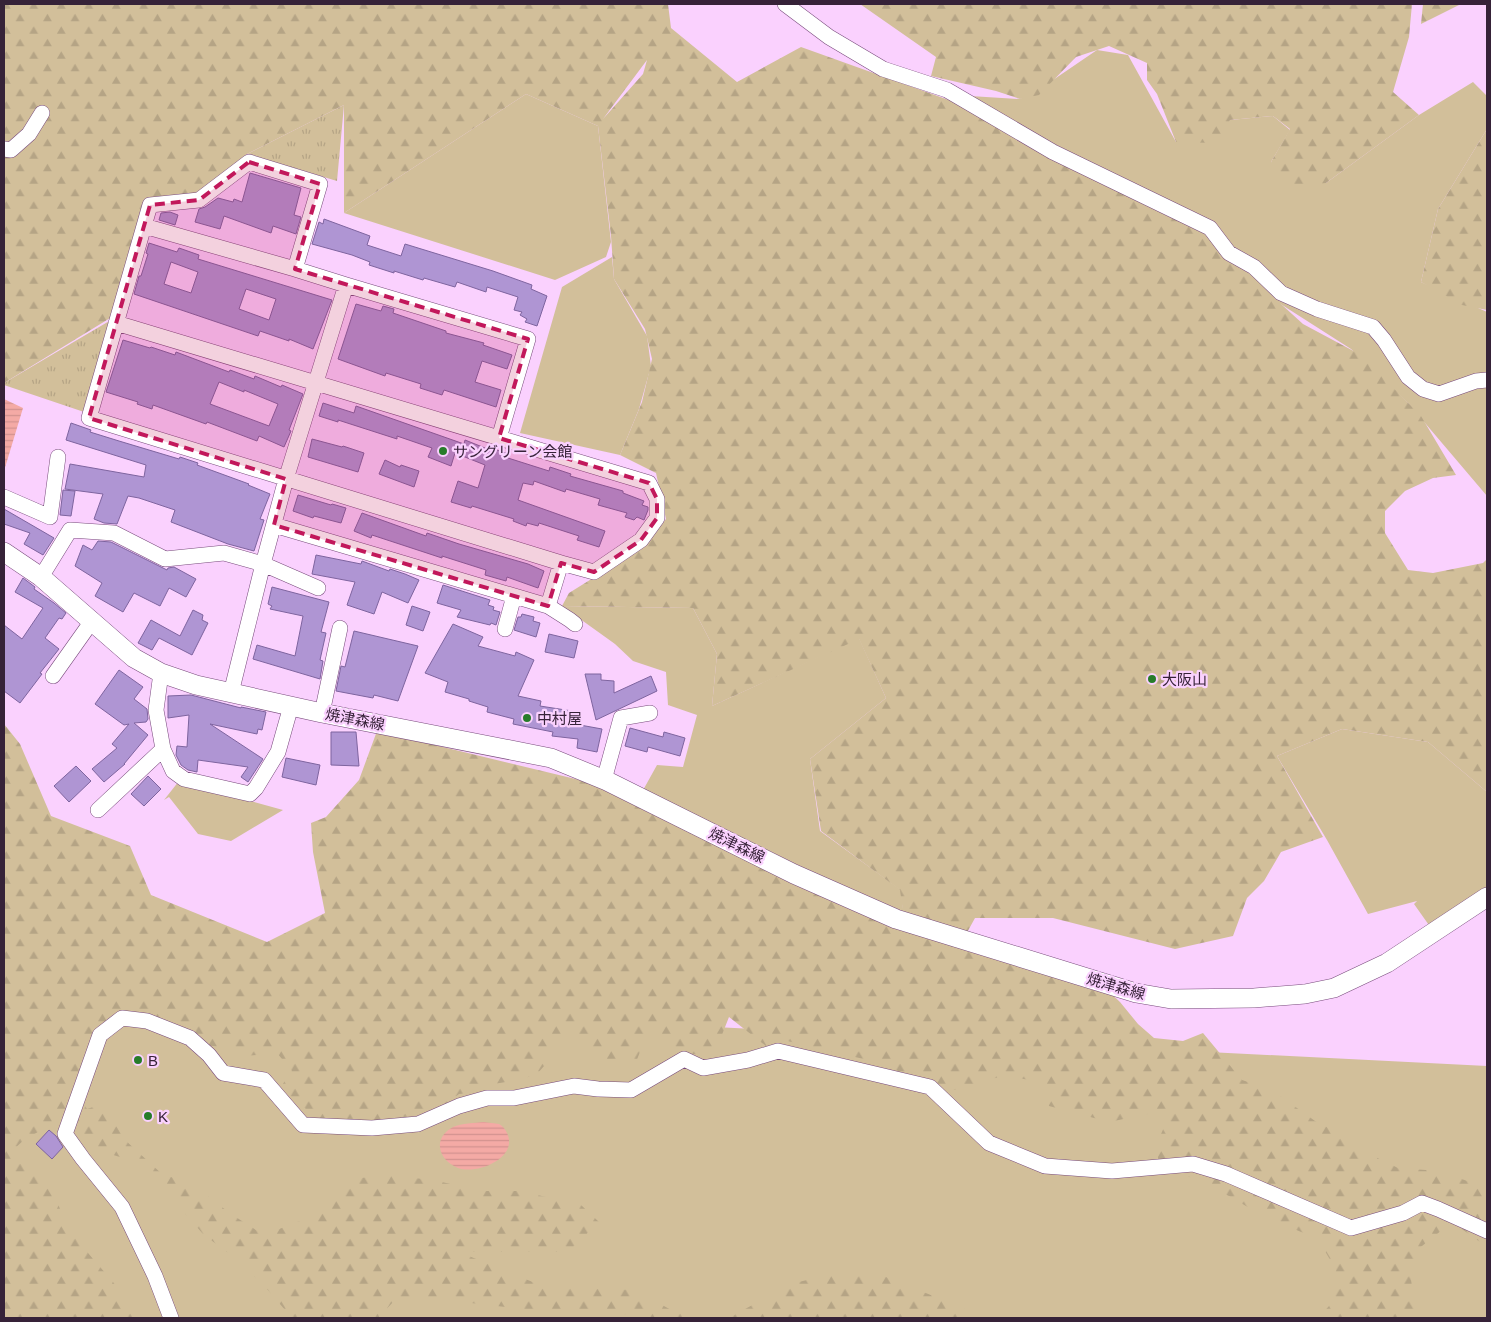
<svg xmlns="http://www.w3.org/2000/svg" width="1491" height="1322" font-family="Helvetica,'Noto Sans JP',sans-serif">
  <defs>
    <pattern id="forest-firs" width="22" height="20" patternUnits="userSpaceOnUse" patternTransform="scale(1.25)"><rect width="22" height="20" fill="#d2bf9a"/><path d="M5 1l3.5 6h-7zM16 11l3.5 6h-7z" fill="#b5a485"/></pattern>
    <pattern id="park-tufts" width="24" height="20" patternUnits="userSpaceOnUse" patternTransform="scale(1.25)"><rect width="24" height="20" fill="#d2bf9a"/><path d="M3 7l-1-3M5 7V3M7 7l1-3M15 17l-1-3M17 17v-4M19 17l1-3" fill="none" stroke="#b5a485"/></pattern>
    <pattern id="water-rules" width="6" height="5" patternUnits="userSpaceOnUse" patternTransform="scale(1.25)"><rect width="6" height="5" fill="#f4aaa5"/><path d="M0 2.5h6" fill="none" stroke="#d2928f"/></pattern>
  </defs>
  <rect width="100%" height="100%" fill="#fad1fe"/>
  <path fill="#d2bf9a" d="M1097,50L1128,55L1176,142L1230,120L1273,116L1290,130L1271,162L1326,183L1419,115L1473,82L1487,96V129L1438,209L1421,282L1487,312V496L1408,403L1351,349L954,95L1020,99L1053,80Z
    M526,94L598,126L611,242L606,257L555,280L344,213Z
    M612,257L614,279L647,336L651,366L639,409L620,455L520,433L562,287Z
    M562,606L693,608L717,654L712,706L859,638L886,698L810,759L820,831L901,890L904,918L642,792L657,765L683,767L697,715L668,705L666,672L633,661L615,644Z
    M1342,729L1428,742L1487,792V898L1431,928L1414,904L1417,901L1368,914L1327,840L1277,756Z
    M179,781L283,810L231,841L198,834L169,797L164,800Z
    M102,996L1487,1066V1318H102L4,1194V1113Z"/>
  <path fill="url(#forest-firs)" fill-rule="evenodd" d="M4,4H668L671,28L737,82L801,47L985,113L1182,214L1303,324L1361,355L1421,416L1456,475L1433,478L1405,491L1385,511V533L1408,570L1433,573L1483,563L1487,559V792L1428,742L1342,729L1277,756L1323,837L1281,852L1264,881L1247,898L1233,936L1175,949L1053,918H975L964,938L1099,982L1120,1002L1138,1024L1154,1038L1183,1041L1203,1033L1242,1080L1272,1090L1315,1121L1327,1127L1357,1148L1398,1168L1439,1171L1487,1188V1247L1452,1222L1417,1250L1411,1278L1415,1318H1318L1329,1306L1336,1270L1318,1239L1263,1216L1229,1196L1158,1162V1141L1172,1109L1109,1122L1049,1106L1042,1083L1006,1075L950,1091L872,1061L779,1039L766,1046L729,1017L714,1055L693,1054L659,1047L649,1029L636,1062L591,1059L577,1037L561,1033L552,1057L537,1074L522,1079L494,1084L478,1092L459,1094L441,1108L421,1117L362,1123L317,1118L280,1088L292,1071L277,1053L245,1056L223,1048L178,1040L148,1015L108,1020L80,1098L87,1109L93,1107L102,1113L109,1114L125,1140L163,1175L175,1178L200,1190L231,1214L264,1235L302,1220L329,1195L361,1178L385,1175L433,1180L481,1191H520L581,1205L599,1222L568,1252H459L545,1287L635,1290L673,1311L702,1318H648L645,1315L533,1310L436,1299L395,1300L378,1318H292L267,1289L236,1259L203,1234L175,1202L133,1161L38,1132L25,1139L14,1149L18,1162L36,1174L53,1191L60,1209L82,1246L113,1282L139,1318H4V724L20,744L51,816L130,846L151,895L267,942L325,913L313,852L311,823L326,817L359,780L377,731L588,782L904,918L900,890L821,831L810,759L886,698L859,639L712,706L717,654L693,608L562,606L569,593L638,550L666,519L656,473L620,455L642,402L652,359L645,329L614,279L611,236L598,126L526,94L344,213V105L247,154L196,201H149L120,312L4,383ZM647,60L643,74L603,119Z
    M860,4H1412L1409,37L1393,92L1419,115L1326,183L1291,187L1277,178L1271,162L1290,129L1273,116L1230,120L1215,143L1176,142L1157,94L1147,80V63L1109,46L1076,57L1039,95L1020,99L996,91L931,76L936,57Z
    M1423,4H1461L1421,24Z
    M1487,129V310L1462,305L1421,282L1438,209Z
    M837,1273L886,1277L963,1308L978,1318H729L790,1284Z"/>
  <path fill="url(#park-tufts)" d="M344,105L337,181L247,154Z
    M111,320L90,414L4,385V383Z"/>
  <path fill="url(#water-rules)" d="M4,399L23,408L4,471Z
    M484,1122C488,1123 495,1123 499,1124C503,1126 505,1129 507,1133C519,1158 477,1175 458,1168C438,1160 432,1138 453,1127C462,1123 474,1123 484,1122Z"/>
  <path fill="#af95d3" stroke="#7e649f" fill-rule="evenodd" d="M250,173L301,188L294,215L301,217L296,234L273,226L271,233L224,216L220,229L195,222L199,209L205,207L218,198L233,202L234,199L242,202Z
    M170,212L178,215L175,225L159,220L161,213Z
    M324,219L370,236L367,245L401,256L405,244L493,271L532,285L531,289L547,296L537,326L525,322L527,319L520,315L522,312L514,310L518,297L487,287L486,292L457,282L455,287L424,278L423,280L394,271V273L369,265L370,262L352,255L312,244L319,222L323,224Z
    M149,243L177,252L179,248L199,255L198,259L332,300L313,349L289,339V341L260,331L258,336L134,294L139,276H141L148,254L146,253ZM171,262L198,272L191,293L164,284ZM246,289L276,299L269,320L239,309Z
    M356,304L381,311L383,306L394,309L393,313L446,331V333L484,343L483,345L512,355L507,369L482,361L475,382L501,390L496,407L444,390L442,395L420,388L421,384L386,373L385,376L338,359Z
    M123,340L150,348L151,347L175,355L176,352L229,372L230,370L254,379L255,376L281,387L282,385L303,394L289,430L291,431L284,447L259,436L257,441L207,422L206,424L153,405L152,409L137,404L138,402L106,392ZM219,382L244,392V390L278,404L269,426L210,404Z
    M323,403L354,413L356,406L464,444L465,440L490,450L491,448L509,454L508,458L549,471L550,467L571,474L570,476L623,491V493L644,501L642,505L648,507V510L644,520L637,517L634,520L625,517L627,513L598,505L600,499L566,489L565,492L534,481L533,485L523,483L518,500L605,531L599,547L577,540L579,536L539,523L538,526L527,523L526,526L513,521L514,519L472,506L471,508L451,502L458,481L478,488L485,465L455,453L451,466L428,457L432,448L397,436V439L338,420V422L319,416Z
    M71,423L91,430L90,432L119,441L179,459L180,457L198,463L197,465L249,484L248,485L270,494L260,519L264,520L254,551L228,544L171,522L175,510L139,498L128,496L117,524L104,523L94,519L103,494L65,489L70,464L144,477L146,465L66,440Z
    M312,439L342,447L343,446L364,453L358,472L308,457Z
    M385,460L400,467L401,465L419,471L414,487L379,474Z
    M63,490L75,491L71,516L60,515Z
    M298,495L331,505L332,504L346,508L341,523L314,516L313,518L293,511Z
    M4,509L54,538L43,555L24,544L30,533L4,524Z
    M362,513L426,536L427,533L459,544L528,564L544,571L538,588L507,577L506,581L485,575L486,570L442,556V558L372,535L371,538L354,531Z
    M98,541L111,542L167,570L168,568L174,567L196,579L186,597L169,588L160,606L134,593L123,612L95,596L102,583L75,566L83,545L92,550Z
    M316,555L361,564L362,561L389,571L390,569L405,574L419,580L408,603L382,592L374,614L347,605L355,582L312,574Z
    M23,578L35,587L34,589L54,603L66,613L62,619L59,618L45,638L59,649L40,673L42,674L20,703L4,691V625L22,639L43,608L15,592Z
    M443,585L490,600L488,605L494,607L493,610L500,612L496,625L491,623L490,625L457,617L461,610L437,603Z
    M272,587L329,602L321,632L326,633L320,660L323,661L320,679L253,659L257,645L295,656L303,616L270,609L272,606L268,604Z
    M412,606L430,612L423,631L406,625Z
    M193,610L203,615L202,620L208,623L192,655L159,638L152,650L138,643L151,620L180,636Z
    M522,614L534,617L533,621L540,623L536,637L514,630L518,617H521Z
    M453,624L483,637L478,646L515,656L516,652L534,660L518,696L541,701L540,706L572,711L569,723L602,729L597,752L577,748L578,739L552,736L553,732L513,724L514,719L487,712L488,707L469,701V699L445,692L448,682L425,673Z
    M354,631L418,646L398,701L374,695L373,698L336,691L341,666L345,667Z
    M549,634L578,641L574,658L545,652Z
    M119,670L143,687L134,699L147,709L148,719L146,722L134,723L148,735L124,764H125L104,782L92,769L117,748L112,744L129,724L124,725L95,704Z
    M585,674H601V680L614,681V693L651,676L657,691L596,720Z
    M191,695L241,708V707L266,712L262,730L258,729L257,734L210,724L263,759L248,782L241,777L248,767L198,760L197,772L188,770L181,765L176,755L177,746L187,747L189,715L168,718V696Z
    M630,728L663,737L664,732L685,738L680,756L648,747L647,752L625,746Z
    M331,732H356L359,766L331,765Z
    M286,758L320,765L316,785L282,777Z
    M76,766L91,781L69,802L54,786Z
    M148,776L161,789L144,806L131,794Z
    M49,1130L56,1136L63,1147L52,1159L36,1144Z"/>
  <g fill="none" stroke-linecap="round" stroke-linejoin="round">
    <g stroke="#784b7c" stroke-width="16">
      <path id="minor" d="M785,4L829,37L883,69L947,90L1053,152L1210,228L1229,253L1254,267L1281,293L1317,309L1373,327L1384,340L1408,377L1423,389L1439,394L1476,381L1487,380
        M4,149L11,150L29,134L42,113
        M144,226L150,205L199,200L249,162L320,184L295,269
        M116,323L649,483L657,499V518L641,540L594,572L561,563L89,418L144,226L295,269L346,285L528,339L499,438
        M4,497L50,517L58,457
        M274,525L548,606L561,563
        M41,577L70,530L114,533L165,559L224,553L263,564L318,588
        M548,606L570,620L575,624
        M505,629L514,596
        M53,676L92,621
        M231,693L263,564L286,479L346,285
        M322,713L340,628
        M163,749L173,771L184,779L250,794L256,788L278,752L291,706
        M604,780L621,718L650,713
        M98,810L163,749L156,710L161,673
        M171,1318L155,1276L122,1207L83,1159L65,1134L100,1035L122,1018L147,1021L190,1038L209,1055L223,1073L264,1080L303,1125L372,1128L418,1124L459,1106L487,1098H514L574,1086L598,1089L631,1090L684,1059L703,1068L748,1060L778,1051L930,1087L989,1143L1045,1166L1112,1171L1193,1164L1226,1174L1351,1228L1403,1213L1422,1203L1438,1209L1487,1231"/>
    </g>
    <g stroke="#784b7c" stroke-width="20">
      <path id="major" d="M4,552L41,577L134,658L161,673L196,685L322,713L551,758L607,781L794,874L896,919L1136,993L1171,999L1254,998L1305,994L1334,988L1387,963L1487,897"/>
    </g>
    <use href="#minor" stroke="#fff" stroke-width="15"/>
    <use href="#major" stroke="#fff" stroke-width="19"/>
  </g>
  <path fill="#c2185b" fill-opacity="0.2" stroke="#c2185b" stroke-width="4" stroke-dasharray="10 6" stroke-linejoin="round" d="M249,162L320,184L295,269L528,339L499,438L649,483L657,499V518L641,540L594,572L561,563L548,606L274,525L286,479L89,418L150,205L199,200Z"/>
  <g fill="#277c2a" stroke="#fad1fe" stroke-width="2">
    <circle cx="443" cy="451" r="5"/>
    <circle cx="1152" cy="679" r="5"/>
    <circle cx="527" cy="718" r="5"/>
    <circle cx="138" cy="1060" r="5"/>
    <circle cx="148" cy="1116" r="5"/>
  </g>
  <g text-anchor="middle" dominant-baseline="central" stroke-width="4.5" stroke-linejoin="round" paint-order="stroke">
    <g font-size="15" fill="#362238" stroke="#fad1fe" text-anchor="start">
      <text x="453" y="451">サングリーン会館</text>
      <text x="1162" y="679">大阪山</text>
      <text x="537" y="718">中村屋</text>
      <text x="148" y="1060">B</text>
      <text x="158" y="1116">K</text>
    </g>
    <g font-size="15" fill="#362238" stroke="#fad1fe">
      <text transform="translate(355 719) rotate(11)">焼津森線</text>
      <text transform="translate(737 845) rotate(26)">焼津森線</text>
      <text transform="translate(1116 986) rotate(16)">焼津森線</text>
    </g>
  </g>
  <rect width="1491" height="1322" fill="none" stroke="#362238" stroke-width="10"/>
</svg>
